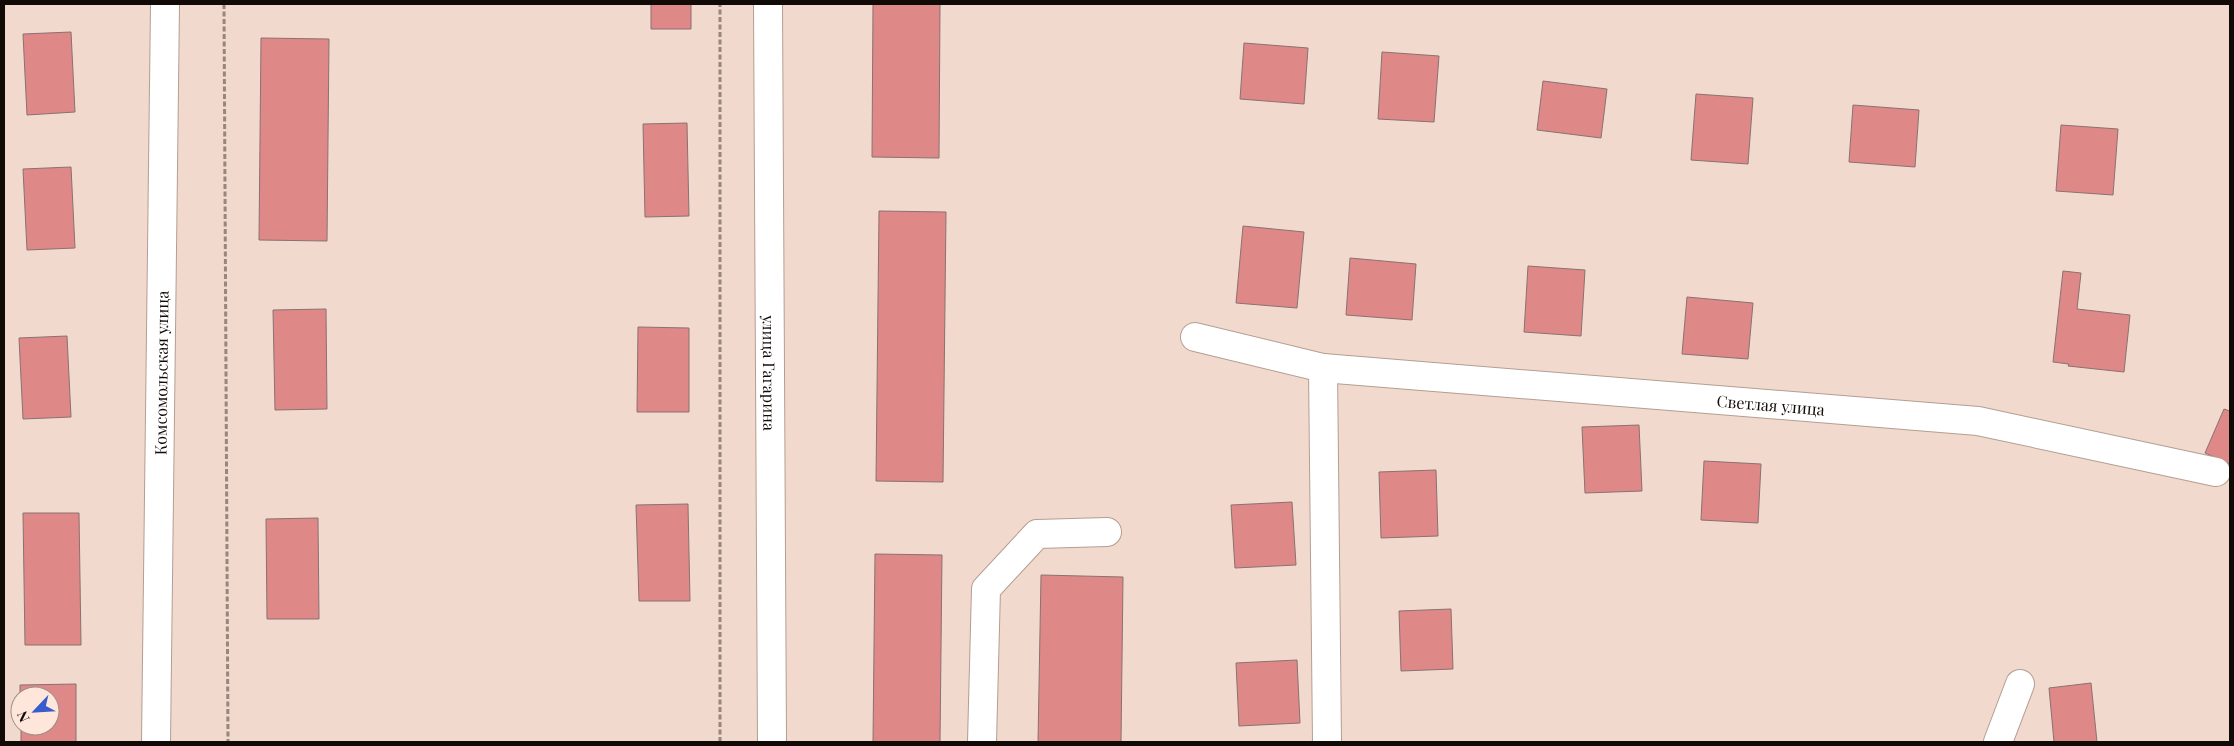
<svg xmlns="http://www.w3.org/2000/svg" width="2234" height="746" font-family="'Playfair Display',serif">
  <rect width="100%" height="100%" fill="#f1d9cd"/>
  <path fill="#de8888" stroke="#8a7171" d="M651,4H691V29H651Z
    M873,4H940L939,158L872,157Z
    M71,32L75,112L27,115L23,34Z
    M261,38L329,39L327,241L259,240Z
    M1244,43L1308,48L1304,104L1240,99Z
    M1382,52L1439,56L1434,122L1378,119Z
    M1543,81L1607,89L1601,138L1537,130Z
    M1696,94L1753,98L1748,164L1691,160Z
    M1853,105L1919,110L1915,167L1849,162Z
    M687,123L689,216L645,217L643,124Z
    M2061,125L2118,129L2113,195L2056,191Z
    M71,167L75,248L27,250L23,169Z
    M879,211L946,212L943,482L876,481Z
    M1243,226L1304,232L1297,308L1236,303Z
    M1350,258L1416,264L1412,320L1346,315Z
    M1528,266L1585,270L1581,336L1524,332Z
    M2063,271L2081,273L2077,309L2130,315L2124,372L2068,366L2069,364L2053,362Z
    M1687,297L1753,303L1748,359L1682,354Z
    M326,309L327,409L275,410L273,310Z
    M638,327L689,328V412H637Z
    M67,336L71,417L23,419L19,338Z
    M2224,409L2230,411V464L2205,453Z
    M1639,425L1642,491L1585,493L1582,427Z
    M1704,461L1761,464L1758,523L1701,520Z
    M1436,470L1438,536L1381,538L1379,472Z
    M1292,502L1296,565L1235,568L1231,505Z
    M688,504L690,601H639L636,505Z
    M23,513H79L81,645H25Z
    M318,518L319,619H267L266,519Z
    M875,554L942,555L940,742H873Z
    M1041,575L1123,577L1121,742H1038Z
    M1451,609L1453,669L1401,671L1399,611Z
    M1297,660L1300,723L1239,726L1236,663Z
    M2091,683L2097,742H2054L2049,688Z
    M76,684V742H21V726H50V696H20V685Z"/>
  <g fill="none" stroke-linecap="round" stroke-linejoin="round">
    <g stroke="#b49e92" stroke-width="30">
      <g id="minor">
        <path id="s1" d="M768,4L772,742"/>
        <path id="s2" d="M1195,337L1323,368L1978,421L2216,472"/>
        <path d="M1323,368L1327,742"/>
        <path id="s3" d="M156,742L165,4"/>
        <path d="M982,742L986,589L1037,534L1107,532"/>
        <path d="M1998,742L2020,684"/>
      </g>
    </g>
    <path stroke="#97867d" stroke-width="3" stroke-dasharray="5 2.5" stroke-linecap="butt" d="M224,4L228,742
      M720,742V4"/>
    <use href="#minor" stroke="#fff" stroke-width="28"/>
  </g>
  <g text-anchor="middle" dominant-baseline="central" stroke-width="4" stroke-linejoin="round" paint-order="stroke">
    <g font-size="16" fill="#120a07" stroke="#fee6da">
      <text stroke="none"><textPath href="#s3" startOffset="369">Комсомольская улица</textPath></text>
      <text stroke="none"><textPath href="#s1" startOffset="369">улица Гагарина</textPath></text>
      <text stroke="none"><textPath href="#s2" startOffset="581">Светлая улица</textPath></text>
    </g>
  </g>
  <rect width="2234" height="746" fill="none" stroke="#120a07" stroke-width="10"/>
  <g transform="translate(35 711) rotate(245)"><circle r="24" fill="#fee6da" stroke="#a08e86"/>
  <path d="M0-4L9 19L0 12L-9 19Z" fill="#365ccd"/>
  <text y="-8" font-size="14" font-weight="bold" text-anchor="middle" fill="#120a07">N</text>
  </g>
</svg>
